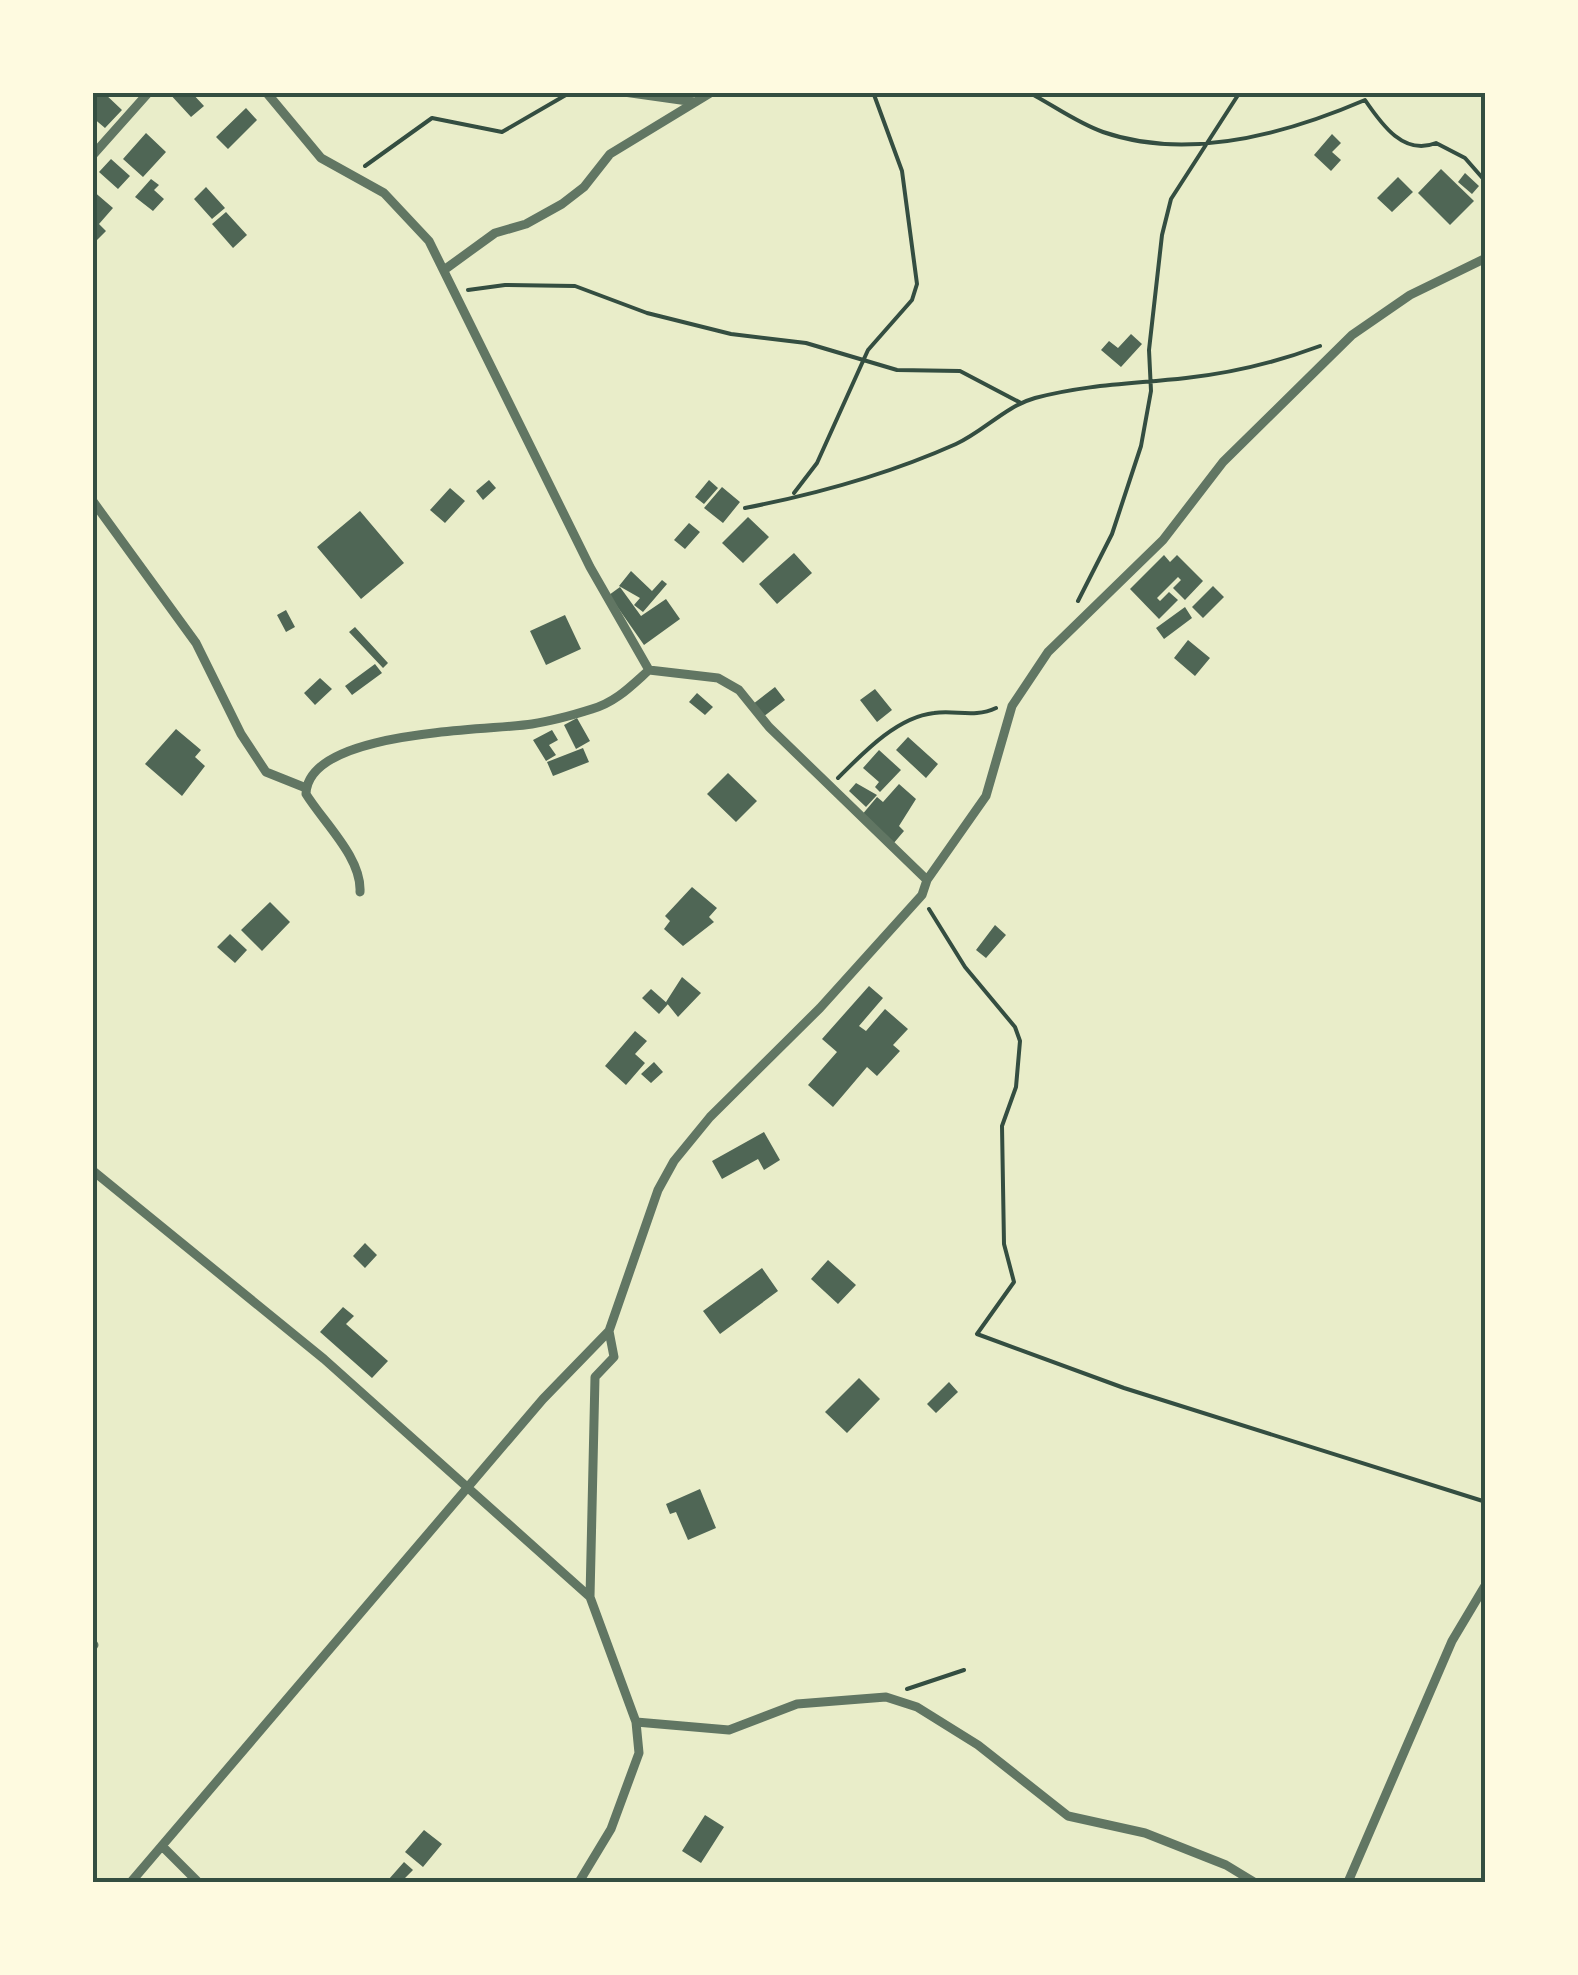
<svg xmlns="http://www.w3.org/2000/svg" width="1578" height="1975" font-family="Montserrat,sans-serif">
  <rect width="100%" height="100%" fill="#e9edc9"/>
  <path fill="#4f6655" d="M92,92H103L122,110L105,128L92,117Z
    M168,92H191L204,106L191,117Z
    M246,108L257,120L228,149L216,137Z
    M146,133L166,152L143,177L123,159Z
    M1332,134L1341,143L1332,152L1341,160L1331,171L1314,155Z
    M111,159L130,176L118,189L99,172Z
    M1441,169L1474,201L1450,225L1418,193Z
    M1465,173L1479,186L1472,194L1458,182Z
    M1398,177L1413,192L1392,212L1377,198Z
    M151,179L159,185L154,190L164,199L153,211L135,197Z
    M206,187L225,208L212,219L194,199Z
    M92,190L113,208L99,224L106,231L92,245Z
    M226,212L247,235L233,248L212,224Z
    M1131,334L1142,344L1121,367L1101,350L1109,341L1118,348Z
    M489,480L496,488L483,500L476,491Z
    M709,480L718,488L704,504L695,497Z
    M722,487L740,502L723,523L704,508Z
    M450,488L465,501L445,523L430,510Z
    M360,511L404,563L361,599L317,547Z
    M748,517L769,537L743,563L722,543Z
    M689,523L700,532L685,549L674,540Z
    M794,553L812,573L777,604L759,584Z
    M1164,555L1170,562L1177,555L1203,581L1185,600L1173,588L1181,580L1178,577L1157,598L1160,601L1169,592L1178,600L1159,619L1130,589Z
    M631,571L652,591L662,580L667,584L643,612L634,605L640,598L619,586Z
    M1213,586L1224,597L1203,618L1192,607Z
    M620,587L641,616L666,599L680,619L644,645L609,595Z
    M1185,607L1192,618L1164,639L1156,628Z
    M286,610L295,627L286,632L277,615Z
    M565,615L581,649L546,665L530,631Z
    M355,627L388,663L383,668L349,632Z
    M1188,640L1210,658L1195,676L1174,658Z
    M375,664L382,673L352,695L345,686Z
    M320,678L332,689L315,705L304,693Z
    M775,687L785,700L763,717L753,704Z
    M875,689L892,710L877,722L860,700Z
    M697,693L713,707L705,715L689,702Z
    M577,718L590,741L576,749L564,725Z
    M176,729L201,750L195,757L205,766L182,796L145,764Z
    M552,730L558,740L549,745L556,755L546,761L533,740Z
    M908,737L938,764L926,778L896,750Z
    M583,748L589,762L553,776L547,762Z
    M879,750L901,770L880,792L875,787L879,782L863,768Z
    M728,773L757,801L736,822L707,794Z
    M856,783L877,795L866,807L849,791Z
    M899,784L916,799L899,826L904,831L893,844L861,816L877,797L883,802Z
    M692,887L717,908L709,917L714,922L683,946L664,929L670,921L665,916Z
    M270,902L290,922L262,951L241,930Z
    M995,925L1006,935L986,958L976,950Z
    M230,934L247,950L235,963L217,947Z
    M682,977L701,993L678,1017L666,1002Z
    M869,986L883,998L859,1026L866,1031L885,1009L908,1029L893,1045L900,1051L877,1076L867,1067L833,1107L808,1085L837,1052L822,1039Z
    M651,989L668,1004L659,1014L642,998Z
    M635,1031L647,1041L635,1054L645,1063L626,1085L605,1066Z
    M654,1062L663,1072L651,1083L641,1074Z
    M764,1132L780,1160L764,1170L758,1159L722,1179L712,1161Z
    M365,1243L377,1255L365,1268L353,1256Z
    M828,1260L856,1285L838,1304L811,1279Z
    M762,1268L778,1291L720,1334L703,1311Z
    M343,1307L354,1316L346,1324L388,1361L372,1378L320,1332Z
    M859,1378L880,1399L847,1433L825,1412Z
    M949,1382L958,1392L936,1413L927,1404Z
    M700,1489L716,1528L688,1540L676,1512L670,1514L666,1504Z
    M705,1815L724,1827L701,1863L682,1851Z
    M424,1830L442,1844L423,1867L405,1852Z
    M404,1862L413,1870L401,1882H393L389,1879Z"/>
  <g fill="none" stroke-linecap="round" stroke-linejoin="round">
    <path stroke="#344e41" stroke-width="4" d="M1028,92C1053,105 1077,123 1103,132C1187,161 1286,134 1365,100C1382,125 1404,156 1436,143L1465,158L1486,182
      M365,166L432,118L502,132L571,92
      M468,290L505,285L575,286L647,313L731,334L806,343L897,370L960,371L1021,403
      M794,493L817,463L868,350L912,300L917,284L902,171L873,92
      M745,508C817,494 889,474 956,444C984,431 1006,406 1035,398C1089,384 1132,384 1186,378C1232,373 1277,362 1320,346
      M1078,601L1112,534L1141,446L1151,391L1149,350L1162,235L1171,199L1240,92
      M838,778C863,753 897,717 934,713C956,710 975,718 996,708
      M929,909L965,967L1015,1027L1020,1041L1016,1087L1002,1126L1004,1244L1014,1282L977,1334L1124,1388L1486,1502
      M907,1689L964,1670"/>
    <path stroke="#617663" stroke-width="9" d="M266,92L321,158L384,193L429,241L590,567L649,670L718,678L739,690L769,727L927,880
      M624,92L695,102
      M92,156L149,92
      M444,270L495,233L526,224L562,204L584,187L610,154L712,92
      M92,500L196,643L241,734L266,772L306,788
      M360,892C362,858 324,823 306,794C308,729 488,731 532,724C552,721 573,715 592,709C616,702 631,686 649,670
      M92,1170L324,1359L590,1597
      M92,1643L94,1645
      M636,1722L729,1730L797,1704L886,1697L917,1707L978,1745L1068,1816L1145,1833L1226,1865L1254,1882
      M162,1846L198,1882
      M131,1882L543,1399L609,1331L658,1190L674,1161L710,1117L820,1008L922,895L927,880L986,796L1012,706L1048,652L1163,540L1223,462L1352,335L1410,295L1486,258
      M579,1882L611,1829L639,1753L636,1722L590,1597L595,1377L614,1357L609,1331
      M1348,1882L1452,1641L1486,1584"/>
  </g>
  <rect width="1578" height="1975" fill="none" stroke="#fefae0" stroke-width="190"/>
  <rect x="95" y="95" width="1388" height="1785" fill="none" stroke="#344e41" stroke-width="4"/>
</svg>
